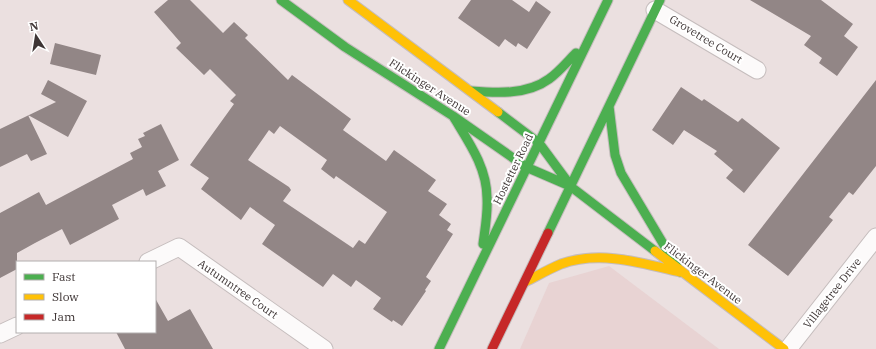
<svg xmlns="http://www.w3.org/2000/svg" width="876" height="349" font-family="'IBM Plex Serif',serif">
  <rect width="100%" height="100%" fill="#ebe0e0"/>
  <path fill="#e8d3d3" d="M609,266L719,349H520L549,283Z"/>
  <path fill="#928686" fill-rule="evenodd" d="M168,0H190L223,33L234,22L248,35L245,38L288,80L292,75L351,119L343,130L386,161L394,150L436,180L428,191L447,204L439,215L451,224L447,230L453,234L426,277L431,281L425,290L426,291L402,326L393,320L392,322L373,309L381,298L356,280L351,287L333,274L323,287L262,244L275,225L250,207L241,220L201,189L209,178L190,165L234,104L230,101L236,95L210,69L204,75L176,48L181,43L154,12ZM280,126L327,160L321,169L334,179L336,176L387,212L365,244L359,240L353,248L283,201L291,190L289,187L248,160L269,130L274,134Z
    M471,0H512L529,12L536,1L551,12L527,49L518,43L516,47L505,39L499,47L458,18Z
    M750,0H821L853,24L844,36L858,47L837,76L819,63L822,58L804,45L811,36Z
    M55,43L101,55L96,75L50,64Z
    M48,80L87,101L68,137L28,115L47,154L31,161L27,154L0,167V129L56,102L41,94Z
    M876,80V166L853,195L849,192L829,217L833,220L788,276L748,245Z
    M681,87L702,101L704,99L738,122L742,118L780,148L744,193L726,178L733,170L714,154L717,151L684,130L673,145L652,130Z
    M161,124L179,160L158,171L166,186L146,196L143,189L112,205L119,219L70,245L62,229L35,243L17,253V269L0,278V213L39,192L46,205L133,159L130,153L142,147L138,139L145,136L143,133Z
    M155,298L168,321L190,309L213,349H125L116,332H155Z"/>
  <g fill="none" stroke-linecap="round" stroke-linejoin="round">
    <g stroke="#c5bdbd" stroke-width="19">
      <path id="street" d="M655,10L757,70
        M148,262L179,247L324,349
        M0,334L17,326
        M788,349L876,237"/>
    </g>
    <g stroke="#c5bdbd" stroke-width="11">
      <path id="fast" d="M281,0L345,47L453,116L526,167L570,186L655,251
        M471,91C497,93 527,95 549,79C559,72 567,62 576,53
        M609,106L615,155L621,173L680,272
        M498,112L539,143L570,185
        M453,116C468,141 487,167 487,198C488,213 485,229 483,244
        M548,233L660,0
        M439,349L608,0"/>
    </g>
    <g stroke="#c5bdbd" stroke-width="11">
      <path id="slow" d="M348,0L498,112
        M655,251L784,349
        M525,282C537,276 549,269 561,264C600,250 642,263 680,272"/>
    </g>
    <g stroke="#c5bdbd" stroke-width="11">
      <path id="jam" d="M492,349L548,233"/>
    </g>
    <use href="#street" stroke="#fcfafa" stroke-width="17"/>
    <use href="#fast" stroke="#4caf50" stroke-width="9"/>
    <use href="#slow" stroke="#ffc107" stroke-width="9"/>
    <use href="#jam" stroke="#c62828" stroke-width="9"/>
  </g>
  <g text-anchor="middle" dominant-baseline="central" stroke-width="4" stroke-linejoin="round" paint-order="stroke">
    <g font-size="11" fill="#3e3535" stroke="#fff">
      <text transform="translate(706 39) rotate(31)">Grovetree Court</text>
      <text transform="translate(430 87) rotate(33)">Flickinger Avenue</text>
      <text transform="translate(513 169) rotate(-64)">Hostetter Road</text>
      <text transform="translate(703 273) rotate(37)">Flickinger Avenue</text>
      <text transform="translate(238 289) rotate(35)">Autumntree Court</text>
      <text transform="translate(832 293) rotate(-52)">Villagetree Drive</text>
    </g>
  </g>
  <rect x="16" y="261" width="140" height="72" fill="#ffffff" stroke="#b2aeae"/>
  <rect x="24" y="274" width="20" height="6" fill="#4caf50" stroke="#b2aeae"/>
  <text x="52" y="281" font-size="12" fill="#3e3535">Fast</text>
  <rect x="24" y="294" width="20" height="6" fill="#ffc107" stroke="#b2aeae"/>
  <text x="52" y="301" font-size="12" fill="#3e3535">Slow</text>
  <rect x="24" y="314" width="20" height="6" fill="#c62828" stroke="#b2aeae"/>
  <text x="52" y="321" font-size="12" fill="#3e3535">Jam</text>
  <g transform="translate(36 36) rotate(348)" stroke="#ffffff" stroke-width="3" paint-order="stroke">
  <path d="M0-3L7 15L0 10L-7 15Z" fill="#3e3535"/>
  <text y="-6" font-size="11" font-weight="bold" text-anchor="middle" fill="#3e3535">N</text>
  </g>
</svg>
